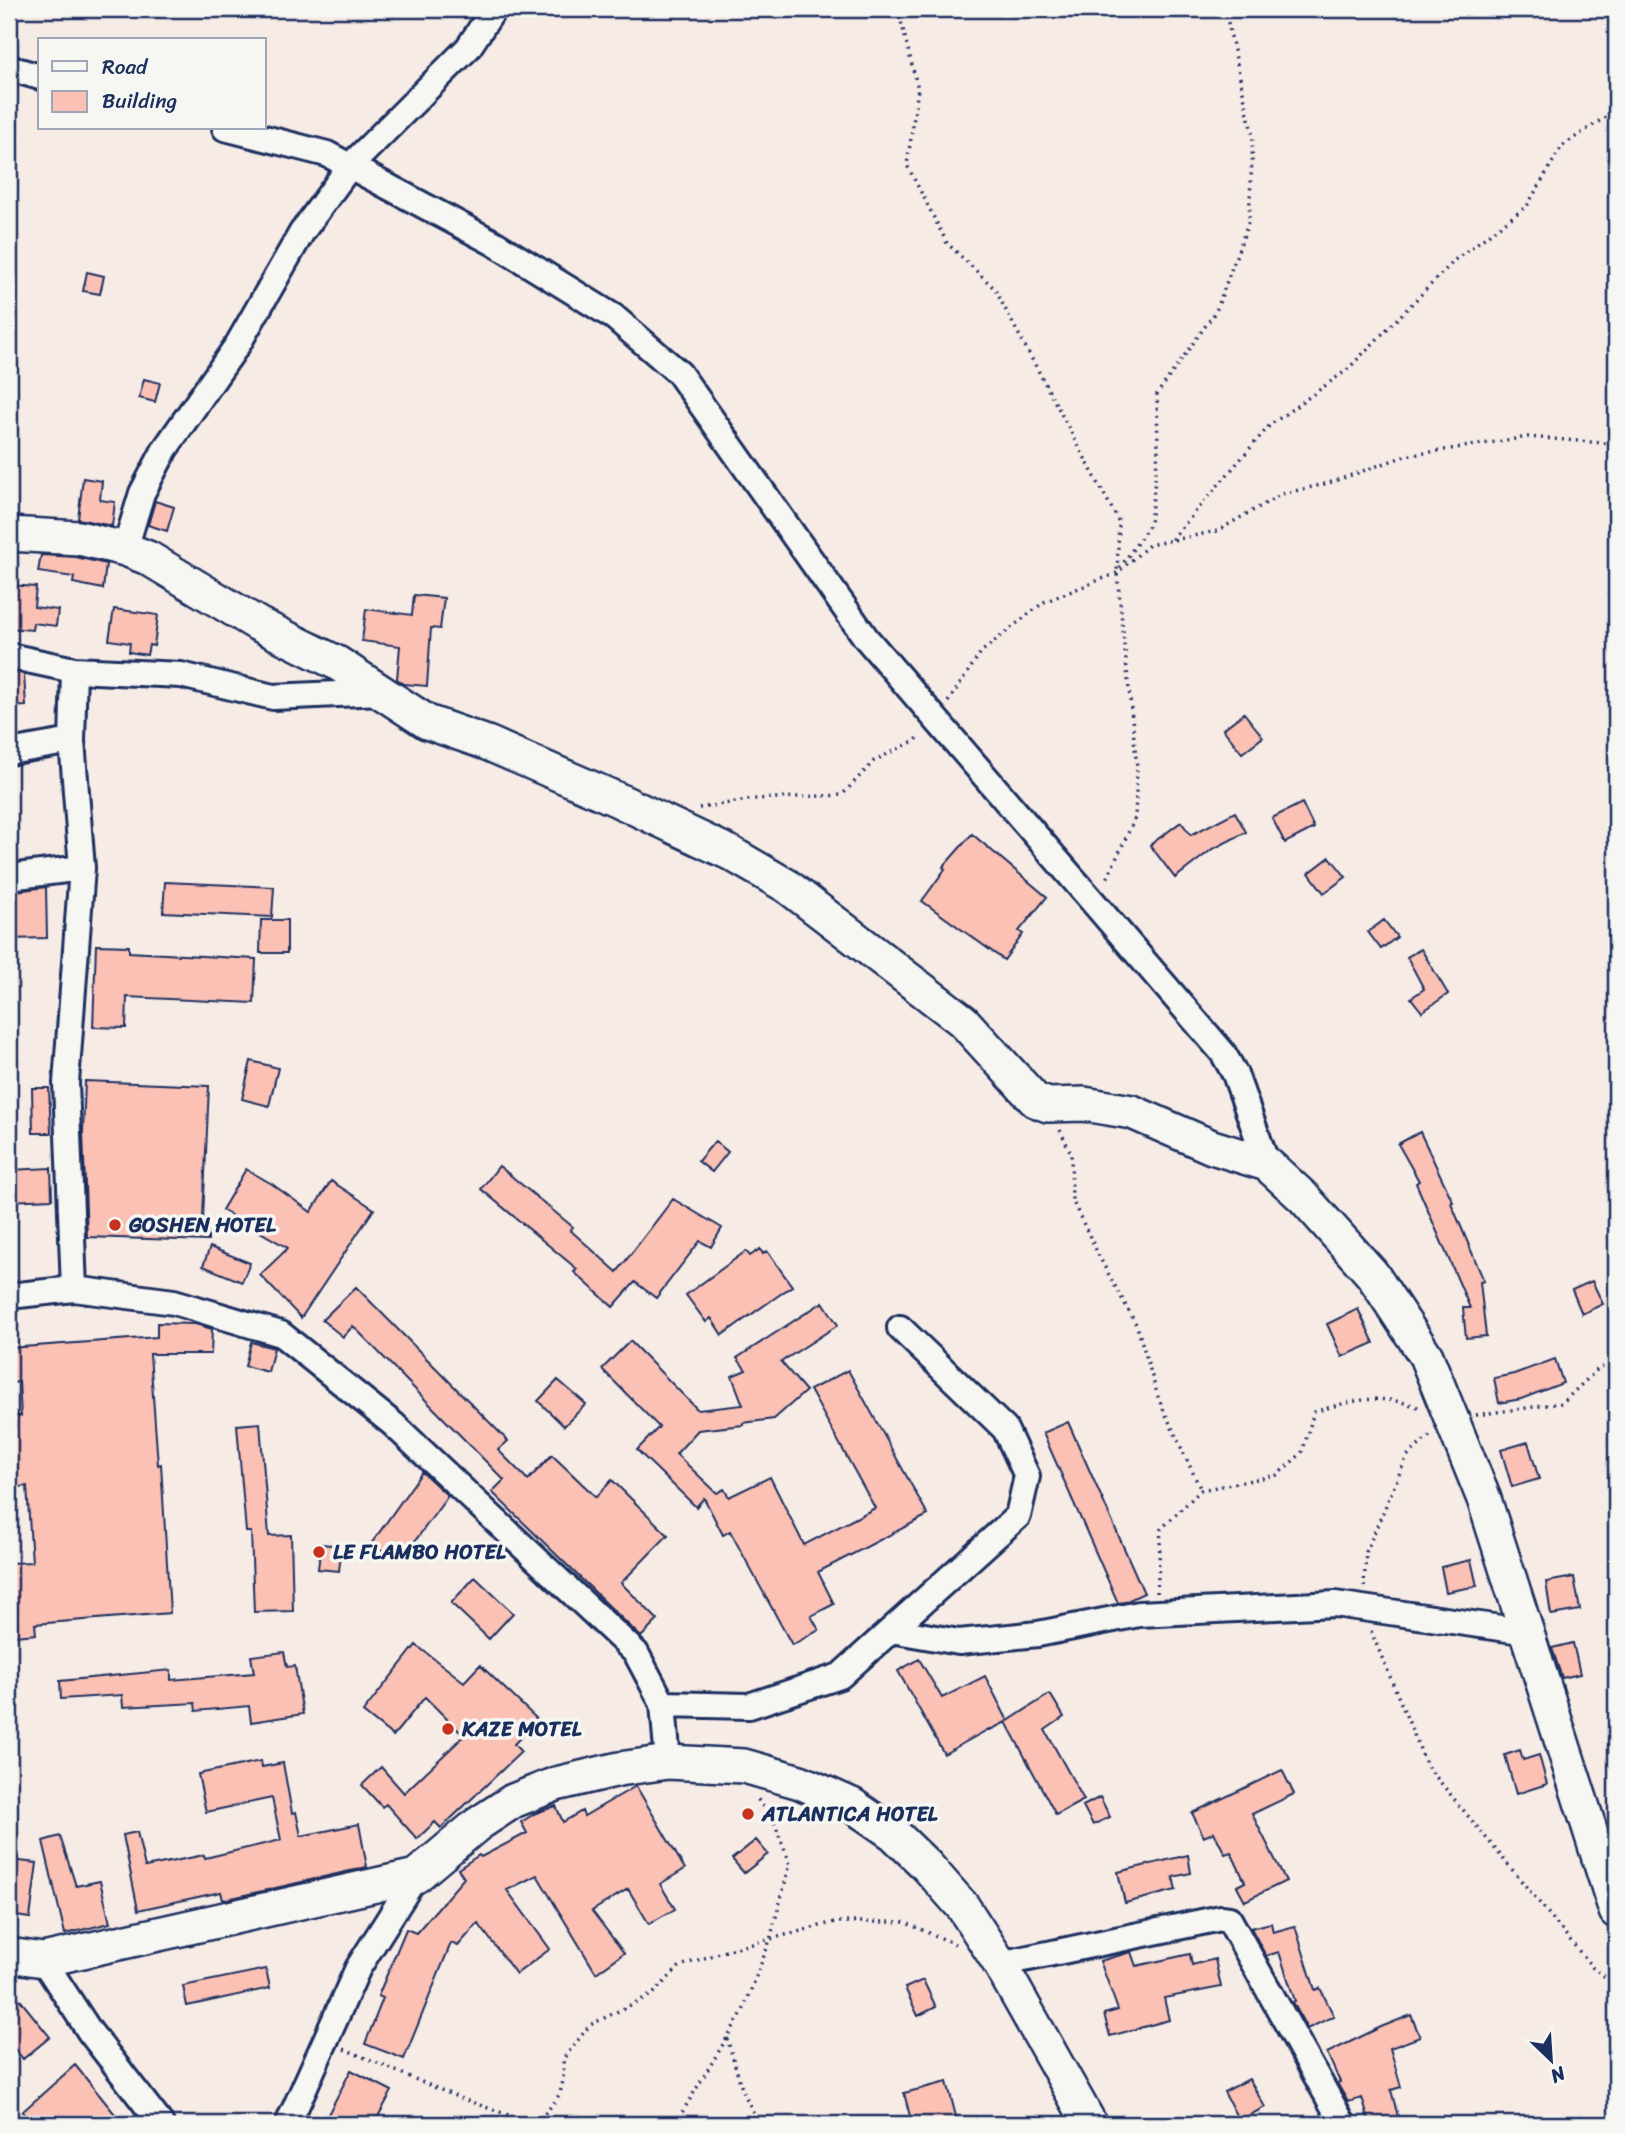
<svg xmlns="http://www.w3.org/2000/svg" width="1625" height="2133" font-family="Sriracha,sans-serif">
  <rect width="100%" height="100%" fill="#f7ebe6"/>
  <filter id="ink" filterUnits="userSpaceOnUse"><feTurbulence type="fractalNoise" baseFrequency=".0143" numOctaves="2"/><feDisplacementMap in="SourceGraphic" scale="14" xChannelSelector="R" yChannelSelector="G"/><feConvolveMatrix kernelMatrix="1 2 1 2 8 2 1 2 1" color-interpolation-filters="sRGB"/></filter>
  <g filter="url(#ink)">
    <path fill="#fcc1b5" stroke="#1b2f5e" stroke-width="2" d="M87,272L104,276L100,294L83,291Z
      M144,379L160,383L155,402L139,398Z
      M83,478L102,481L100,500L115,502L112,526L78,519Z
      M155,501L174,507L167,531L148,525Z
      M41,555L76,557L106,564L103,589L73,583L74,577L38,572Z
      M9,585L36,587L34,607L58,610L56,626L33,623L32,630L9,628Z
      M414,595L444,598L440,629L431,628L427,686L404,684L397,679L400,646L362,641L366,609L412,615Z
      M114,609L158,615L154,646L149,645L147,655L129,652L130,643L109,640Z
      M9,671L24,674L26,706L9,707Z
      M1244,713L1263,737L1242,753L1223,729Z
      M1302,803L1314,828L1285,843L1272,818Z
      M1235,812L1246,832L1211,850L1175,878L1150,845L1181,822L1191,835Z
      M972,834L1047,897L1019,931L1023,934L1004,960L922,901L945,869L943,867Z
      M1330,857L1346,877L1324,893L1309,873Z
      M165,882L274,887L272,917L163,912Z
      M46,887L47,938L9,939V892Z
      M261,920H287V953H260Z
      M1384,920L1397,937L1381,949L1368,932Z
      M96,945L129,946V952L256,959L254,1003L127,997L126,1028L93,1027Z
      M1421,949L1448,994L1422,1012L1411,998L1424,989L1407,957Z
      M251,1061L278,1068L269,1106L242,1099Z
      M85,1081L209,1086L203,1218L208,1219V1241L87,1237L83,1132Z
      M32,1088H49L51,1133H33Z
      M1420,1132L1453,1202L1451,1203L1484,1281L1480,1282L1486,1336L1466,1338L1463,1308H1470L1416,1183L1419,1181L1398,1144Z
      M715,1141L728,1152L712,1172L698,1161Z
      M499,1166L573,1227L570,1230L617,1272L673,1199L722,1228L711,1247L700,1241L656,1298L635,1282L613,1307L574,1272L577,1269L481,1189Z
      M51,1168L52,1199L9,1201V1170Z
      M246,1169L272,1184L311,1212L331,1181L374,1209L301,1318L260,1275L288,1248L222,1210Z
      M210,1247L250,1263L242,1282L203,1266Z
      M760,1249L763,1254L767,1251L792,1286L722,1335L711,1318L706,1322L686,1295L746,1251L750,1256Z
      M1592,1281L1603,1304L1582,1314L1572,1290Z
      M356,1287L508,1441L498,1450L528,1480L552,1455L596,1497L612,1480L668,1535L621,1583L658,1620L641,1637L492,1492L504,1480L353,1326L343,1337L322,1320Z
      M823,1302L838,1325L781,1362L806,1391L774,1419L743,1423V1425L698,1430L676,1454L717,1493L724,1489L729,1497L770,1477L804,1545L875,1508L810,1390L848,1370L928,1515L818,1572L834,1604L811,1616L819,1630L792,1645L730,1531L723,1535L704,1498L696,1507L637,1450L659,1427L602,1369L630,1341L698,1410L743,1405L732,1376L746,1370L737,1358Z
      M1358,1309L1374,1343L1342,1357L1327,1324Z
      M157,1323L195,1324L212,1329L211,1354H150L158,1465L161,1464L170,1613L35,1624L36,1634L15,1636L14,1627L9,1628V1563L32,1562L27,1486L9,1488V1416H21L19,1382L11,1383L9,1348L157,1337Z
      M251,1342L274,1348L268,1372L245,1366Z
      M1555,1359L1563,1383L1521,1399L1499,1403L1494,1378L1514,1374Z
      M558,1380L586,1404L564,1426L538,1401Z
      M1068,1422L1144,1593L1125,1602L1118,1603L1043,1433Z
      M260,1423L269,1536L291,1535L293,1611L254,1612L251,1532H246L237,1425Z
      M1528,1442L1539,1479L1512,1487L1501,1450Z
      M422,1472L448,1496L404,1556L369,1547Z
      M321,1544L342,1546L339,1571L318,1569Z
      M1471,1560L1477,1586L1446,1592L1441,1567Z
      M475,1577L513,1613L489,1639L451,1603Z
      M1574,1577L1580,1610L1551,1615L1546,1582Z
      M1573,1643L1580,1674L1562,1678L1552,1648Z
      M416,1645L464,1682L480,1665L538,1720L514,1744L521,1752L441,1828L435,1822L417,1839L386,1804L382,1807L362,1785L381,1767L404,1793L464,1736L425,1697L393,1736L363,1712Z
      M284,1652L287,1667L295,1666L303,1714L251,1722L249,1706L196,1711L195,1703L123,1707L122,1695L61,1699L60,1681L171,1670V1680L254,1673L251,1656Z
      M919,1659L942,1698L985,1676L1008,1721L1050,1694L1064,1717L1045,1730L1084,1800L1056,1815L1006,1722L1008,1721L990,1730L989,1729L944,1754L898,1671Z
      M1520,1750L1523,1760L1539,1755L1547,1784L1516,1794L1505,1755Z
      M261,1761L262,1767L283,1763L292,1813L296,1812L301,1836L359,1824L367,1867L223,1900L221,1892L138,1910L123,1835L137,1832L145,1867L204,1855L205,1858L281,1840L272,1798L206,1812L198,1774Z
      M1282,1770L1294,1794L1252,1814L1286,1881L1245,1901L1237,1886L1245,1882L1231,1852L1225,1854L1214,1832L1204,1837L1192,1813Z
      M636,1786L685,1869L660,1884L675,1909L649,1924L628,1889L592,1911L624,1953L596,1973L537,1875L507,1890L550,1949L516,1974L478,1923L458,1946L451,1943L404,2059L365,2044L383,1998L378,1996L406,1929L416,1933L464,1878L458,1869L479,1855L481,1857L527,1833L521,1822L536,1813L556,1806L563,1822L582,1811L584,1816Z
      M1100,1797L1110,1817L1093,1825L1083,1806Z
      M60,1836L76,1886L100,1881L110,1923L65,1934L43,1841Z
      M756,1840L768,1854L744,1873L732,1859Z
      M1188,1855L1191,1873L1173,1877L1176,1890L1125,1903L1118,1872Z
      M9,1860L37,1863L30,1918L9,1915Z
      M1271,1923L1273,1932L1295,1926L1315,1990L1320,1988L1334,2016L1307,2029L1293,2002L1295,2001L1279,1952L1266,1956L1251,1928Z
      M1131,1952L1136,1966L1190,1954L1192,1965L1215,1959L1221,1987L1164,1998L1169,2020L1110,2036L1104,2014L1118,2010L1100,1961Z
      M266,1969L270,1988L187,2006L183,1986Z
      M923,1980L936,2007L918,2016L905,1988Z
      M9,1986L50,2037L23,2059L9,2042Z
      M1411,2015L1420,2037L1390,2048L1401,2087L1391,2090L1400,2124H1370L1362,2098L1348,2102L1337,2083L1340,2082L1327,2053L1381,2027Z
      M75,2065L123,2124H33L22,2112Z
      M351,2070L392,2091L374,2124H323Z
      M1249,2079L1265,2107L1239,2121L1224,2092Z
      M947,2082L958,2124H912L904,2093Z"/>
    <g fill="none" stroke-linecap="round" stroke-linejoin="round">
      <g stroke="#1b2f5e" stroke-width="30">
        <path id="street" d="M9,68L40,77
          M225,128L327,154L494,243L614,317L679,373L866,638L1223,1053L1235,1074L1267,1164
          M125,549L142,493L165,449L238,344L302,232L350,166L468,48L494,9
          M9,656L74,670L181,675L273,697L381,692
          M74,670L72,741L82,868L66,1083L74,1289
          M9,752L72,741
          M9,877L82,868
          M9,1296L74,1289L174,1302L281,1334L393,1424L636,1653L663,1704L668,1762
          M891,1630L959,1642L1038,1634L1139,1614L1335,1604L1528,1632
          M663,1704L749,1706L840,1676L1018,1516L1027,1476L1005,1429L900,1328
          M43,1960L90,2032L161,2124
          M1000,1964L1221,1918L1229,1919L1343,2124
          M288,2124L358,1968L416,1876"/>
      </g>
      <g stroke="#1b2f5e" stroke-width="38">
        <path id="secondary" d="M9,534L79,538L125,549L148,558L258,624L337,663L427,722L487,743L616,799L732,854L787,886L963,1021L1035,1100L1048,1105L1084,1104L1132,1112L1212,1147L1267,1164L1304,1198L1372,1274L1426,1356L1484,1499L1616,1911
          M9,1955L43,1960L416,1876L478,1824L513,1801L556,1784L619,1769L668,1762L744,1766L800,1782L852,1805L894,1834L927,1866L963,1907L1000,1964L1090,2124"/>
      </g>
      <path stroke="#1b2f5e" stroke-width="3.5" stroke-dasharray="2 5" stroke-linecap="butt" d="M898,9L918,89L907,165L947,243L994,288L1119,522L1117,573L1137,767L1135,818L1106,881
        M1172,539L1270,425L1347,370L1456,259L1527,206L1562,146L1616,110
        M1120,568L1150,524L1158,452L1157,394L1216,311L1249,221L1253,137L1225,9
        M948,702L981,652L1044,602L1117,573L1149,545L1217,531L1282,494L1329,483L1405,456L1528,437L1616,444
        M699,808L754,799L842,795L874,761L916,740L921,735
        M1060,1130L1071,1153L1072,1200L1103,1264L1137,1326L1159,1400L1201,1490
        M1476,1415L1562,1403L1599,1368L1616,1363
        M1364,1587L1366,1552L1407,1456L1431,1435
        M1157,1593L1161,1529L1201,1490L1277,1475L1302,1453L1314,1412C1353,1400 1378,1393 1418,1407
        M1371,1631L1427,1766L1593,1968L1616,1985
        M727,2038L742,2089L759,2124
        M344,2049L462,2099L535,2124
        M535,2124C559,2098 565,2094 563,2059L590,2025L653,1994L680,1966L729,1950L835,1922H904L955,1944
        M675,2124L743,2011L770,1940L790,1864L774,1822L756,1797"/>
      <use href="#street" stroke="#f6f6f2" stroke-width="24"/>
      <use href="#secondary" stroke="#f6f6f2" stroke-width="33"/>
    </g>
  </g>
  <g fill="#c8321e" stroke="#f6f6f2" stroke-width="2.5">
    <circle cx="115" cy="1225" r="7"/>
    <circle cx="319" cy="1552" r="7"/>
    <circle cx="448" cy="1729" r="7"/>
    <circle cx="748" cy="1814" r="7"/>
  </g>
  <g text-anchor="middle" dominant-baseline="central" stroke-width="7" stroke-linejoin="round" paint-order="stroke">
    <g font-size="21" font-weight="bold" fill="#1b2f5e" stroke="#f6f6f2" text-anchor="start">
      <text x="129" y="1225">GOSHEN HOTEL</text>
      <text x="333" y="1552">LE FLAMBO HOTEL</text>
      <text x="462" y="1729">KAZE MOTEL</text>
      <text x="762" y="1814">ATLANTICA HOTEL</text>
    </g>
  </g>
  <rect width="1625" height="2133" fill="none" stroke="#f6f6f2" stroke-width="35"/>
  <rect x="18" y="18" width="1590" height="2098" fill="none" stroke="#1b2f5e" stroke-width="2.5" filter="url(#ink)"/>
  <rect x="38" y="38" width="228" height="91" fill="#f6f6f2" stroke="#9ea6b7" stroke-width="2"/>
  <rect x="52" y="61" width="35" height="10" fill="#f6f6f2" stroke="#9ea6b7" stroke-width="2"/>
  <text x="102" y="74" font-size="21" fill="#1b2f5e">Road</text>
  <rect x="52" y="91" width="35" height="21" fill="#fcc1b5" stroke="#9ea6b7" stroke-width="2"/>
  <text x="102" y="108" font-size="21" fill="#1b2f5e">Building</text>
  <g transform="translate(1551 2060) rotate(155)" stroke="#f6f6f2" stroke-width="5" paint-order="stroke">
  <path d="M0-5L12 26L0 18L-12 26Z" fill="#1b2f5e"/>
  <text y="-10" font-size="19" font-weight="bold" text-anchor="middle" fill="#1b2f5e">N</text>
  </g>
</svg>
